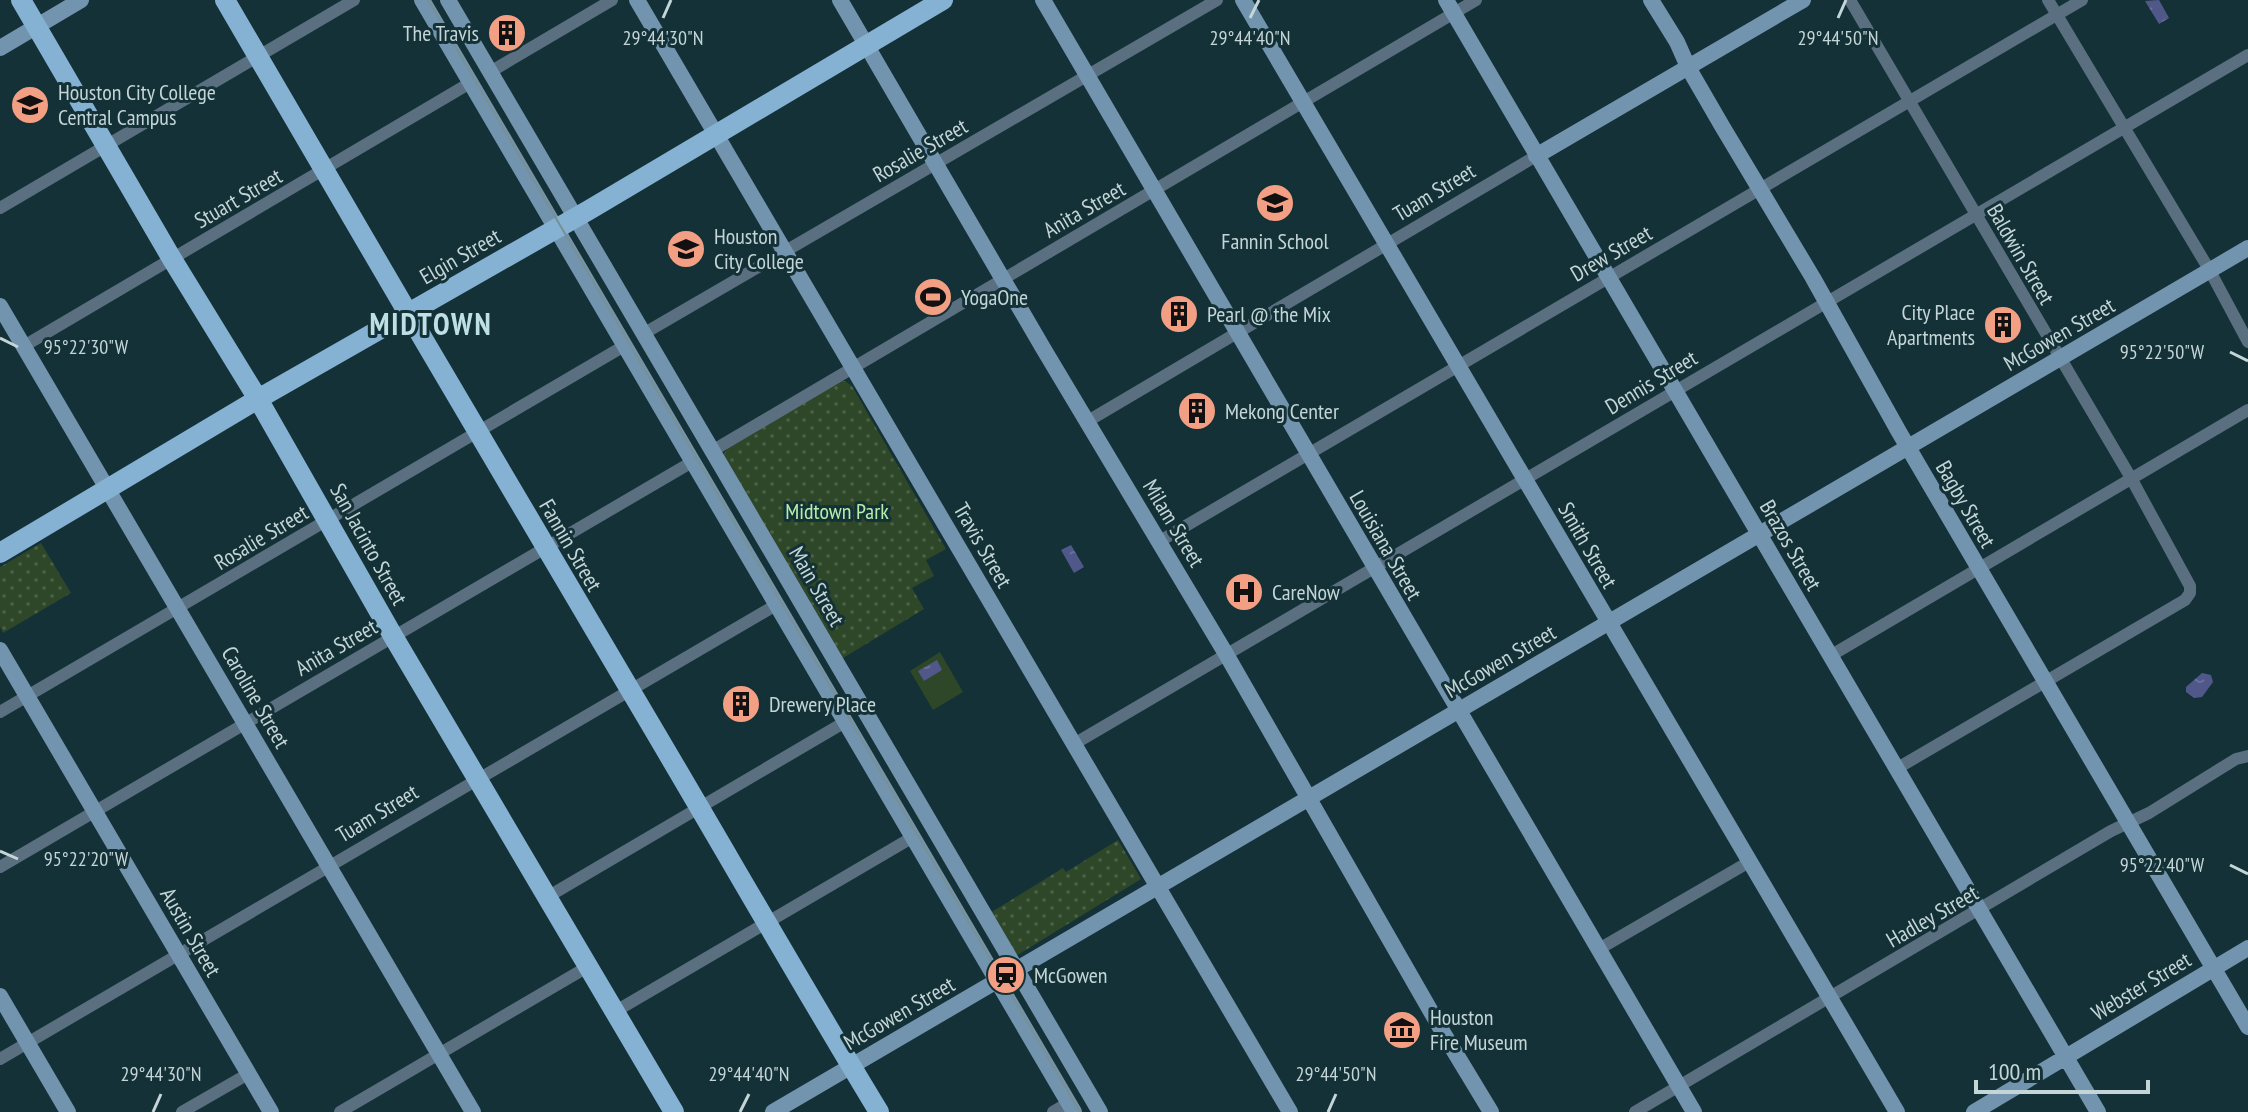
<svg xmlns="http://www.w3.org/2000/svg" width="2248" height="1112" font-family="'PT Sans Narrow',sans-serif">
  <defs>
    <pattern id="park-dots" width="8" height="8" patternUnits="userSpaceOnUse" patternTransform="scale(2)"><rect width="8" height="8" fill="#2d4728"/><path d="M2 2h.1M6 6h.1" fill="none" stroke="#4a6146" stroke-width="1.8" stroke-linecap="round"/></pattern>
    <pattern id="water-ripples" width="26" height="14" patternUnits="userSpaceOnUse" patternTransform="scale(2)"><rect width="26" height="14" fill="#50588a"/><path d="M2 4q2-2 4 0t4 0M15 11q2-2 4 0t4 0" fill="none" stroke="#686f9a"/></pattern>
  </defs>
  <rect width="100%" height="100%" fill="#133136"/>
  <path fill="#2d4728" d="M940,652L963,692L933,710L910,671Z"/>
  <path fill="url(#park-dots)" d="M839,381H845L852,386L946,549L926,560L934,576L912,588L924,609L838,661L722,457L727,449Z
    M41,543L71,593L3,633L0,627V567Z
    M1118,840L1141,879L1016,956L990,913L1063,868L1066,872Z"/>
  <path fill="url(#water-ripples)" d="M2159,0L2169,18L2159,24L2145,1Z
    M1071,545L1084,567L1074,573L1061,550Z
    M937,660L942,670L924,681L918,671Z
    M2202,673L2211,675L2213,682L2202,697L2194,698L2186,692V687Z"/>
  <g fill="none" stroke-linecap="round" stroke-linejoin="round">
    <path stroke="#5a6f80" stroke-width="12" d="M1850,0L2131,478L2190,586V593L2185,600L1896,769
      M2048,0L2210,271L2248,342
      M490,72L612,0
      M0,208L354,0
      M643,334L1217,0
      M24,346L470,83
      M1088,421L1536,156
      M712,451L1476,0
      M1160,541L2082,0
      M1830,656L2248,410
      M0,712L624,346
      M1074,744L2248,55
      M0,867L692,462
      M549,896L845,722
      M1599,949L1749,862
      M616,1011L913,837
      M0,1059L776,605
      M182,1112L248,1074
      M340,1112L589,966
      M1053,1112L1068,1103
      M1635,1112L2111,831L2149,813L2236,759L2248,756"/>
    <path stroke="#7294af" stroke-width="16" d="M422,0L1074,1112
      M448,0L1100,1112
      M637,0L1290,1112
      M840,0L1043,348L1226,654L1445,1036L1491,1112
      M1043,0L1694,1112
      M1243,0L1897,1112
      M1446,0L2098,1112
      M1651,0L1677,42L1689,69L1722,126L1813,278L1899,432L2248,1027
      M0,48L81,0
      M1536,156L1803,0
      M0,306L473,1112
      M0,650L271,1112
      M0,996L68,1112
      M773,1112L2248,248
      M1974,1112L2248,948"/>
    <path stroke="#85b1d3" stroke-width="20" d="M21,0L172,259L258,399L393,636L674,1112
      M225,0C359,230 493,459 629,688C713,829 794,972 879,1112
      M0,553L258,399L589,210L943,0"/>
    <path stroke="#799093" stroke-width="2" d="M428,0L1080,1112"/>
  </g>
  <path fill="none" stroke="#c4d5d7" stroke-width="3" d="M663,18L671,0M1250,18L1259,0M1838,18L1846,0M0,338L18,347M2230,352L2248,361M0,851L18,859M2230,865L2248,874M153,1112L161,1094M740,1112L749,1094M1328,1112L1336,1094"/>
  <defs>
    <g id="building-disc" transform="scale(2)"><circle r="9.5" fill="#f39f83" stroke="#133136"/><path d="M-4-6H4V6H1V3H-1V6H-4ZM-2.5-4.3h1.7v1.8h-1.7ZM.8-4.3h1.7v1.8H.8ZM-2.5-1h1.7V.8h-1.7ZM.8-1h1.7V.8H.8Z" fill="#111"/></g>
    <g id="school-disc" transform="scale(2)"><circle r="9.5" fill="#f39f83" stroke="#133136"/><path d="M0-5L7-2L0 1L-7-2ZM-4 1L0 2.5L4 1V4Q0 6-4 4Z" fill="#111"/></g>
    <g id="university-disc" transform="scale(2)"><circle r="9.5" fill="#f39f83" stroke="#133136"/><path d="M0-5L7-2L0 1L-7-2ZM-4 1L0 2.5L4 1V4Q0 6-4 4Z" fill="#111"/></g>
    <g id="stadium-disc" transform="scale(2)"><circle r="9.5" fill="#f39f83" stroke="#133136"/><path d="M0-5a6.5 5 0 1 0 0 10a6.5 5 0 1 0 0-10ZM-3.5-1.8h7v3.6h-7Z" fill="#111"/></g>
    <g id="hospital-disc" transform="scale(2)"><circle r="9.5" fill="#f39f83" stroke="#133136"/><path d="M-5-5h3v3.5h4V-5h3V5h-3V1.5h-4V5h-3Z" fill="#111"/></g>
    <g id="station-disc" transform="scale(2)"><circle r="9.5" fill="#f39f83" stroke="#133136"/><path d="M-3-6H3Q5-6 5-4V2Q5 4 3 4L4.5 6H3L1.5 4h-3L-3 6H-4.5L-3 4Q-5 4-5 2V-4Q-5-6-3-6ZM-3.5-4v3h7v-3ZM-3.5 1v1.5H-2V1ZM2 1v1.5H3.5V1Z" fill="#111"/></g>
    <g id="museum-disc" transform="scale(2)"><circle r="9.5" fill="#f39f83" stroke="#133136"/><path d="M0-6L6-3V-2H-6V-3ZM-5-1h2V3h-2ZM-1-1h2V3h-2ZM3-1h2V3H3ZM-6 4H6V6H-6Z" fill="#111"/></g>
  </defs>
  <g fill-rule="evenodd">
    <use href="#building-disc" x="507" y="33"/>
    <use href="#school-disc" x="30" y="105"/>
    <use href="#school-disc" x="1275" y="203"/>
    <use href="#university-disc" x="686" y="249"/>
    <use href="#stadium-disc" x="933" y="297"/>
    <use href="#building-disc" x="1179" y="314"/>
    <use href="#building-disc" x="2003" y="325"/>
    <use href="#building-disc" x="1197" y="411"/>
    <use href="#hospital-disc" x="1244" y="592"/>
    <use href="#building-disc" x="741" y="704"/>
    <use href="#station-disc" x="1006" y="975"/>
    <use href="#museum-disc" x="1402" y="1030"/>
  </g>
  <g text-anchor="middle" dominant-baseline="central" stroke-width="6" stroke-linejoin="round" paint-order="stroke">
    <g font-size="22" fill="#c4d5d7" stroke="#133136" text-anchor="start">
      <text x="479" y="33" text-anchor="end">The Travis</text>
      <text x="58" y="92">Houston City College<tspan x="58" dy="25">Central Campus</tspan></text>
      <text x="714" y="236">Houston<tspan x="714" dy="25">City College</tspan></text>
      <text x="1275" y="241" text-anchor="middle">Fannin School</text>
      <text x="961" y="297">YogaOne</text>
      <text x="1975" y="312" text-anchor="end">City Place<tspan x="1975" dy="25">Apartments</tspan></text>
      <text x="1207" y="314">Pearl @ the Mix</text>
      <text x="1225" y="411">Mekong Center</text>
      <text x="1272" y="592">CareNow</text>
      <text x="769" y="704">Drewery Place</text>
      <text x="1034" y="975">McGowen</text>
      <text x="1430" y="1017">Houston<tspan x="1430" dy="25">Fire Museum</tspan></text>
    </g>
    <g font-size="22" fill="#c4d5d7" stroke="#133136">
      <text transform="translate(920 150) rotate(-30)">Rosalie Street</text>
      <text transform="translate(1434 192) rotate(-31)">Tuam Street</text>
      <text transform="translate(238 198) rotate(-30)">Stuart Street</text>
      <text transform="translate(1084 209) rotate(-30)">Anita Street</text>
      <text transform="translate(1611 253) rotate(-30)">Drew Street</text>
      <text transform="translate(2021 254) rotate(60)">Baldwin Street</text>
      <text transform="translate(460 256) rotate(-30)">Elgin Street</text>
      <text transform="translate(2059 334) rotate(-30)">McGowen Street</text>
      <text transform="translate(1651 382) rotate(-31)">Dennis Street</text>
      <text transform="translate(1966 504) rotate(60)">Bagby Street</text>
      <text transform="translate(1174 523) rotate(59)">Milam Street</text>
      <text transform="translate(261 537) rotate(-31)">Rosalie Street</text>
      <text transform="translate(369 544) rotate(61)">San Jacinto Street</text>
      <text transform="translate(571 545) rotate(60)">Fannin Street</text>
      <text transform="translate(983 545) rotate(60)">Travis Street</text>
      <text transform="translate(1386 545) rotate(60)">Louisiana Street</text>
      <text transform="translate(1588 545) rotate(60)">Smith Street</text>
      <text transform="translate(1791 545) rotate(60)">Brazos Street</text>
      <text transform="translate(817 586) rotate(60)">Main Street</text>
      <text transform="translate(336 647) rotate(-30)">Anita Street</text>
      <text transform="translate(1500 661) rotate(-30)">McGowen Street</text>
      <text transform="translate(256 697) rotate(60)">Caroline Street</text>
      <text transform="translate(377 813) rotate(-31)">Tuam Street</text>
      <text transform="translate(1932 916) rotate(-30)">Hadley Street</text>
      <text transform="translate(191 932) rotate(60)">Austin Street</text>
      <text transform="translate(2141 986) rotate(-31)">Webster Street</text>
      <text transform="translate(899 1013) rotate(-30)">McGowen Street</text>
    </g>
    <g font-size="22" fill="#b4eea9" stroke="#133136">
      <text x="837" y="511">Midtown Park</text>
    </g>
    <g font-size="30" font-weight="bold" letter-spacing="2" fill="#bddfe5" stroke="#133136">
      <text x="431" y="323">MIDTOWN</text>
    </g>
  </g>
  <g font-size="20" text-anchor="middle" fill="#c4d5d7" stroke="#133136" stroke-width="6" stroke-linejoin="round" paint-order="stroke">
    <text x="663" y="45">29°44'30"N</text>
    <text x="1250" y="45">29°44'40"N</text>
    <text x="1838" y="45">29°44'50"N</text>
    <text x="86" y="354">95°22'30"W</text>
    <text x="2162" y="359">95°22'50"W</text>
    <text x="86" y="866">95°22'20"W</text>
    <text x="2162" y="872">95°22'40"W</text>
    <text x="161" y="1081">29°44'30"N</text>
    <text x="749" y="1081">29°44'40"N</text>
    <text x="1336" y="1081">29°44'50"N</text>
  </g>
  <path d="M1976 1080v12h172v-12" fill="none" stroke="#c4d5d7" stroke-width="4"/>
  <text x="1988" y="1080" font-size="24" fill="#c4d5d7" stroke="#133136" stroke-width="6" paint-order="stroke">100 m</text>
</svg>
